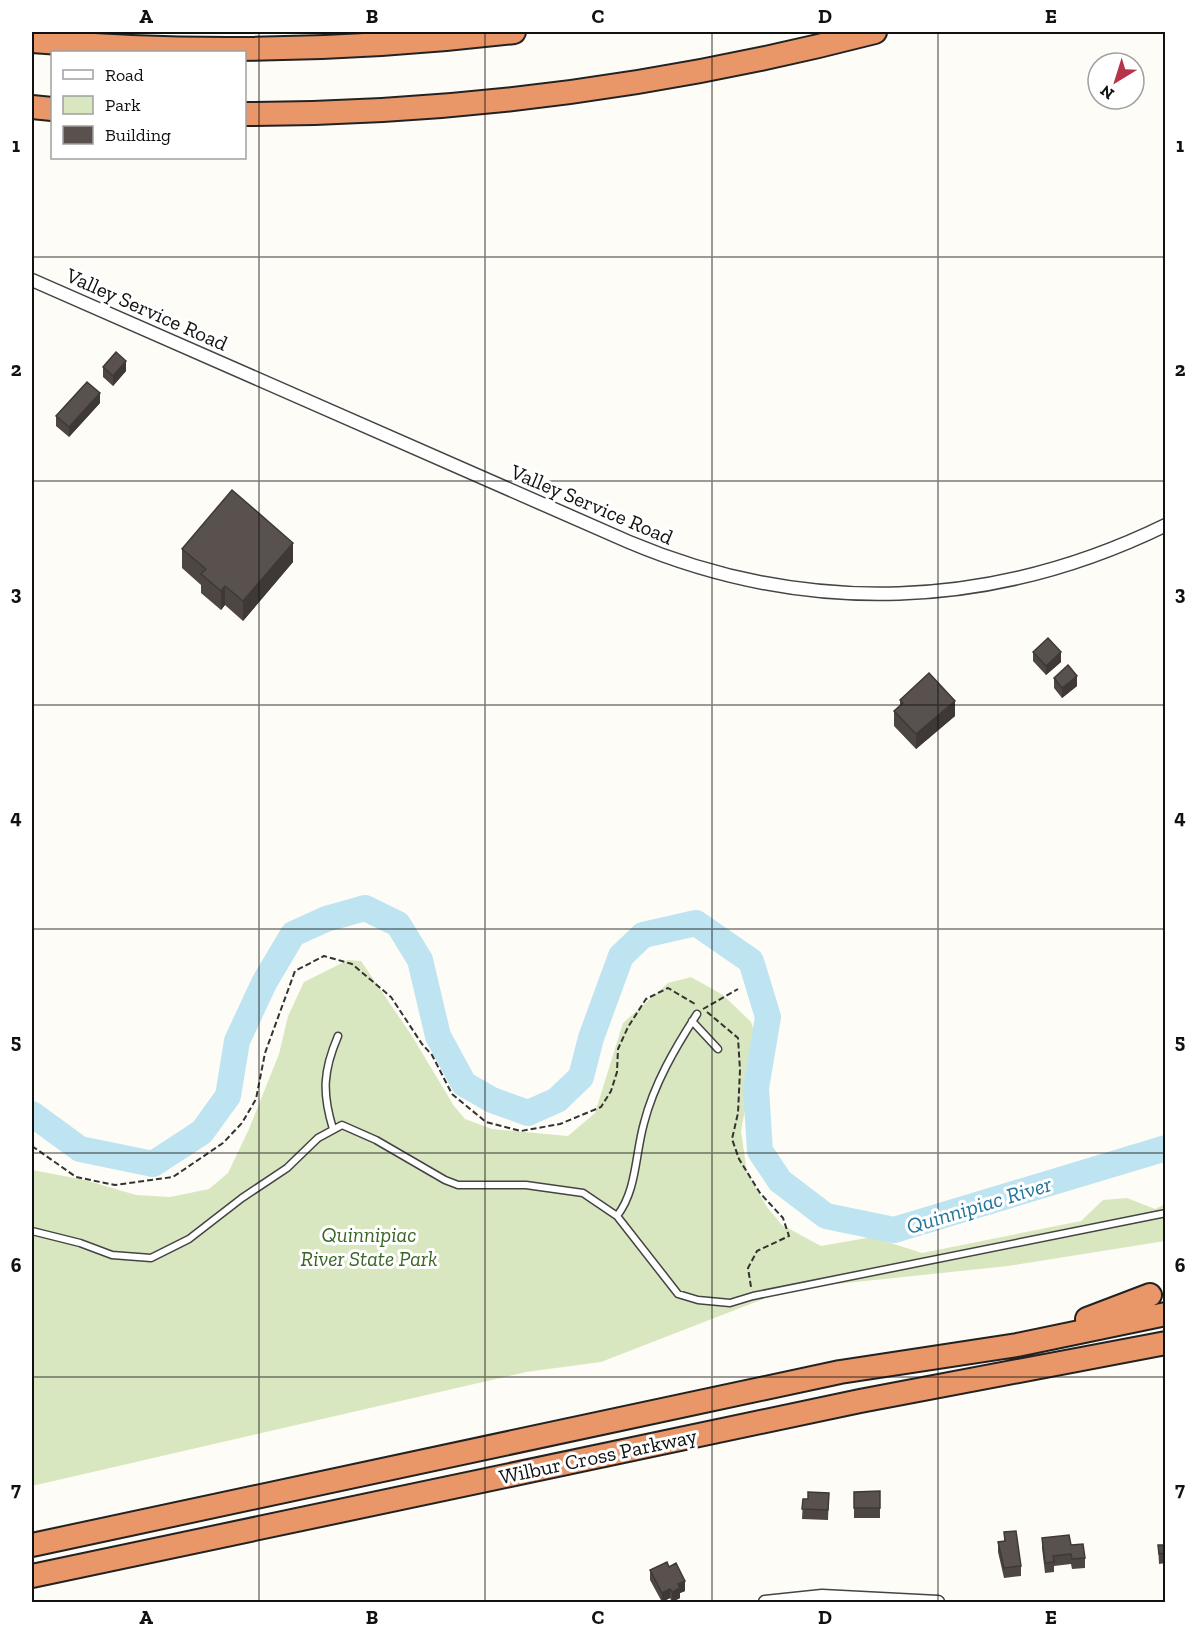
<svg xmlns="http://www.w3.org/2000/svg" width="1197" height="1634" font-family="'Zilla Slab',serif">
  <rect width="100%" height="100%" fill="#fefcf6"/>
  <path fill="#d9e7c0" d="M348,960L361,961L412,1036L454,1106L465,1119L492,1129L568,1136L595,1113L623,1023L668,983L691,977L723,995L751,1022L758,1042L741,1131L747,1173L767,1207L782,1225L821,1246L872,1237L922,1253L1081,1221L1103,1200L1127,1198L1155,1209L1165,1204V1241L1008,1266L789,1289L601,1362L526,1372L32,1486V1170L85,1180L136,1195L170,1197L209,1189L228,1173L249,1129L279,1054L288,1016L304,982Z"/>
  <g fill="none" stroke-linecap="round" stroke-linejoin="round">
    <path stroke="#bee4f2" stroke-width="26" d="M32,1114L80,1149L153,1164L202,1132L228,1096L237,1041L264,983L293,934L326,919L365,908L398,924L420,960L438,1036L464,1084L492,1100L528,1113L557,1100L581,1077L591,1038L621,956L643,935L696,923L751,961L768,1017L756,1088L760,1151L780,1181L826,1216L894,1230L1166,1148"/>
    <g stroke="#444" stroke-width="9">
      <path id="service" d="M692,1021L718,1049
        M333,1129C322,1093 323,1071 338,1036
        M617,1216C637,1190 635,1155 644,1123C654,1084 675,1048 697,1014
        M32,1231L80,1243L112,1255L151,1258L189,1239L242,1198L287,1168L318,1138L342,1125L376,1140L445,1180L458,1185H526L583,1193L617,1216L678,1294L698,1300L730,1303L753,1296L1166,1213"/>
    </g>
    <g stroke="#444" stroke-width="15">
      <path id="minor" d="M32,280L629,542C807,617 992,610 1166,525
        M765,1602L822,1596L938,1602"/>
    </g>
    <g stroke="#222" stroke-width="26">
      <path id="motorway" d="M32,41C193,54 354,51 514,32
        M32,107L52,109
        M244,114C456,114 671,85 875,32
        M1087,1319L1150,1295
        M32,1545L840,1372L1017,1345L1166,1314
        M32,1576L860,1401L1166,1343"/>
    </g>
    <path stroke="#333" stroke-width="2" stroke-dasharray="6 3" stroke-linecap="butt" d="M703,1009L738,989
      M707,1012L738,1038L740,1070L738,1113L732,1139L739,1159L760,1193L783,1218L789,1236L757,1251L748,1268L751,1287
      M32,1146L76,1177L115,1185L173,1177L223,1143L242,1123L256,1099L265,1053L295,971L324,956L352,964L391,997L422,1044L432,1055L452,1094L486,1122L521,1131L560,1124L601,1107L611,1091L617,1072L618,1049L628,1027L646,999L668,988L695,1004"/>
    <use href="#service" stroke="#fff" stroke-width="6"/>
    <use href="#minor" stroke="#fff" stroke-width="12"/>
    <use href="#motorway" stroke="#e99669" stroke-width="22"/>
  </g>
  <path fill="#4d4643" d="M103,367L126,371L113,386L103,377Z
    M100,403L69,437L56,426V416Z
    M182,549L293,562L243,621L225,605L221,610L201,593V585L182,568Z
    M1033,652L1061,662L1046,675L1033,661Z
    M1054,678L1077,686L1062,698L1054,688Z
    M900,700L955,716L916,749L894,726V711L900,706Z
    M880,1491V1518H854V1492Z
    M829,1493L828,1520L802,1519L803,1499H808Z
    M1004,1532L1021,1566V1576L1004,1578L998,1552V1542L1004,1541Z
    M1042,1538L1071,1545L1085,1558V1568L1072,1569L1071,1564L1054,1566V1572L1045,1573L1042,1548Z
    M1158,1545H1166V1563L1159,1564Z
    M669,1567L685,1591L680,1593V1598L672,1602L670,1598L662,1602L650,1580V1570Z"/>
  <path fill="#3e3937" d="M126,361V371L113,386V376Z
    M100,393V403L69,437V427Z
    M293,543V562L243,621V601Z
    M225,586V605L221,610V591Z
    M1061,652V662L1046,675V666Z
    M1077,676V686L1062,698V688Z
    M955,701V716L916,749V734Z
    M685,1581V1591L680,1593V1598L672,1602V1592L678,1584Z
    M670,1589V1598L662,1602V1593Z"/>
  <path fill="#59514e" stroke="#3e3937" stroke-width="1.5" d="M116,352L126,361L113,376L103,367Z
    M87,382L100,393L69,427L56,416Z
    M232,490L293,543L243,601L225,586L221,591L201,574L206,569L182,549Z
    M1048,638L1061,652L1046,666L1033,652Z
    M1068,665L1077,676L1062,688L1054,678Z
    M929,673L955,701L916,734L894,711L903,703L900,700Z
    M880,1491V1508H854V1492Z
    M808,1492L829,1493L828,1510L802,1509L803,1499H808Z
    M1016,1531L1021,1566L1004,1568L998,1542L1005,1541L1004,1532Z
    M1069,1535L1071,1545L1083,1544L1085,1558L1072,1559L1071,1554L1053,1556L1054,1562L1045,1563L1042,1538Z
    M1158,1545H1166V1553L1159,1554Z
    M667,1562L669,1567L676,1563L685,1581L678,1584L680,1588L672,1592L670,1589L662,1593L650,1570Z"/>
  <path fill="none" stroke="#111" stroke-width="1.5" stroke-opacity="0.55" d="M259,32V1602M485,32V1602M712,32V1602M938,32V1602M32,257H1166M32,481H1166M32,705H1166M32,929H1166M32,1153H1166M32,1377H1166"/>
  <g text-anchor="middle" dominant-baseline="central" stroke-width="6" stroke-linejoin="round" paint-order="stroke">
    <g font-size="21" fill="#111" stroke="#fff">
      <text transform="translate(147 309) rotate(24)">Valley Service Road</text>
      <text transform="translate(592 504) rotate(23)">Valley Service Road</text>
      <text transform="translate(598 1456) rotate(-12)">Wilbur Cross Parkway</text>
    </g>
    <g font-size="21" font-style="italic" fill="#396525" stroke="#fff">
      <text x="369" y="1234">Quinnipiac<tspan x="369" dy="24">River State Park</tspan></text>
    </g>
    <g font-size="22" font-style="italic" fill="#22739a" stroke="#fff">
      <text transform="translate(979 1205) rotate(-17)">Quinnipiac River</text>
    </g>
  </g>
  <rect width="1197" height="1634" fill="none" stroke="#ffffff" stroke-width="66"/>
  <rect x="51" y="51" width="195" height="108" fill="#ffffff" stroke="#a0a0a0" stroke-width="1.5"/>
  <rect x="63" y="70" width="30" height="9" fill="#ffffff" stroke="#a0a0a0" stroke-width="1.5"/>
  <text x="105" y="81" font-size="18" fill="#111111">Road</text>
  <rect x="63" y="96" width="30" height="18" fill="#d9e7c0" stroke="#a0a0a0" stroke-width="1.5"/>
  <text x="105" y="111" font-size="18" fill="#111111">Park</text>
  <rect x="63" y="126" width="30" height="18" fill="#59514e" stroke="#a0a0a0" stroke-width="1.5"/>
  <text x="105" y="141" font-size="18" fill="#111111">Building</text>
  <g transform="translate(1116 81) rotate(218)"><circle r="28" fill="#ffffff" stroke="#a0a0a0" stroke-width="1.5"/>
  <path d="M0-4.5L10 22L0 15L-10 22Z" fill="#b73347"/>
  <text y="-9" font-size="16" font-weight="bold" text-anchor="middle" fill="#111111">N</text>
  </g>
  <rect x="33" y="33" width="1131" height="1568" fill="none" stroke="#111" stroke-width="2"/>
  <g font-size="20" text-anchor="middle" font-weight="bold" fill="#111">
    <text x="146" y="23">A</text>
    <text x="372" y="23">B</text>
    <text x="598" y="23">C</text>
    <text x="825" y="23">D</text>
    <text x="1051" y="23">E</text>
    <text x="16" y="152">1</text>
    <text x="1180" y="152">1</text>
    <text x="16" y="376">2</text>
    <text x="1180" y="376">2</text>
    <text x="16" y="600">3</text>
    <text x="1180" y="600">3</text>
    <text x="16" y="824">4</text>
    <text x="1180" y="824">4</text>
    <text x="16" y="1048">5</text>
    <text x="1180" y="1048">5</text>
    <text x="16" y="1272">6</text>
    <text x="1180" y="1272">6</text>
    <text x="16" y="1496">7</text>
    <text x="1180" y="1496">7</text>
    <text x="146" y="1624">A</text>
    <text x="372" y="1624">B</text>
    <text x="598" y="1624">C</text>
    <text x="825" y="1624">D</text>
    <text x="1051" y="1624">E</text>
  </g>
</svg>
